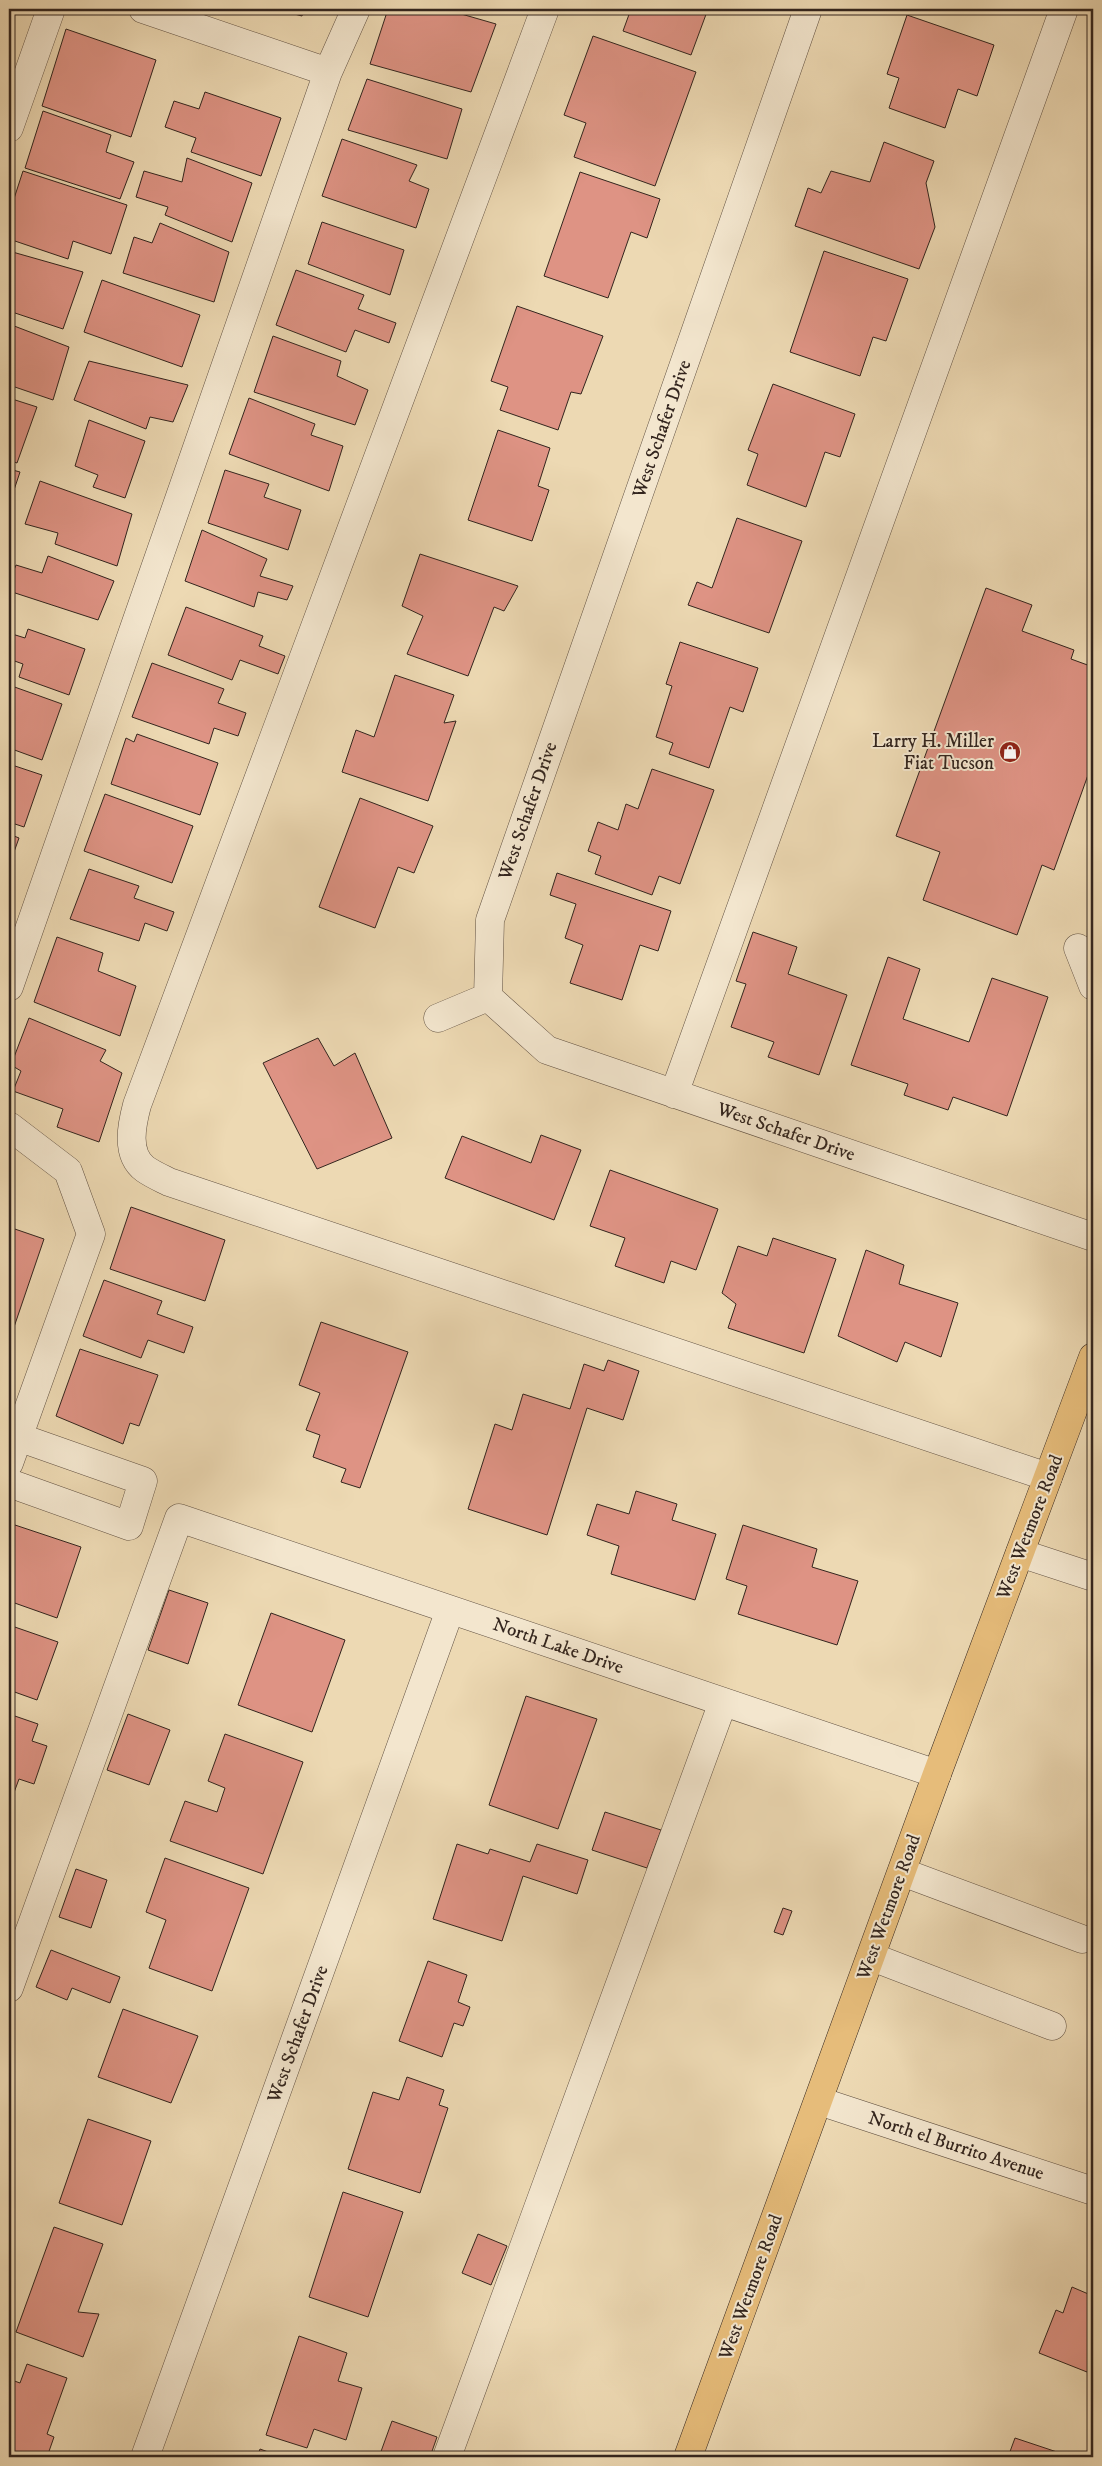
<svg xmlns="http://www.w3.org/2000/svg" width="1102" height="2466" font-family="'IM FELL DW Pica',serif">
  <rect width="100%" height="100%" fill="#edd9b3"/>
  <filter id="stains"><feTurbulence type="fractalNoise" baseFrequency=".004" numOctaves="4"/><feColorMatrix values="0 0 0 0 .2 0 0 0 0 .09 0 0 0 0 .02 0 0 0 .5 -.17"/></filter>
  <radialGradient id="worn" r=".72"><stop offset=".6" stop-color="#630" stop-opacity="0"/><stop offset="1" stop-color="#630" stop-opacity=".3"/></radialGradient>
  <path fill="#de9384" stroke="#33251e" d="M275,9H304L302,16Z
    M388,9H444L496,24L471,92L370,64Z
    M631,9H708L691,55L623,31Z
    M907,15L994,45L977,96L958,89L945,128L889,108L899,78L887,74Z
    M66,29L156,60L131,137L42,106Z
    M593,36L696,72L655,186L574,157L586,123L564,115Z
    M367,79L462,109L447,159L348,130Z
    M205,92L281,118L261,176L191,152L196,138L165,127L174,101L199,109Z
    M43,111L111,135L106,152L134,162L120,199L25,168Z
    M342,139L417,165L409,181L429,189L416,228L322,196Z
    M884,142L934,161L926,183L935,227L919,269L795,226L808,188L821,193L831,171L870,182Z
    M187,158L252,183L232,242L165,215L168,207L136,197L144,171L182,182Z
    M23,171L127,205L111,254L73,241L68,259L9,239V214Z
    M580,172L660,199L647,238L631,232L608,298L544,276Z
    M322,222L404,250L390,295L308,264Z
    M160,223L229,252L214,302L123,273L134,237L152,243Z
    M9,251L83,272L63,329L9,311Z
    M824,251L908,279L886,341L873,337L860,376L790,352Z
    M296,270L364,295L358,309L396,323L389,343L355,330L346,352L276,325Z
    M102,280L200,315L182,367L84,332Z
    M517,306L603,336L581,394L571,392L558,430L500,410L508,387L491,381Z
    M9,324L69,347L53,400L9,385Z
    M273,336L341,361L337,376L368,390L355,425L254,392Z
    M89,361L188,385L173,422L150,417L146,429L74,400Z
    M773,384L855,414L840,457L825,452L806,507L747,485L758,454L748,450Z
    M9,398L37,407L17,463L9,460Z
    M249,398L315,424L311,435L343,446L329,491L229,454Z
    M89,420L145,441L125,498L93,487L98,475L75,466Z
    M498,430L550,448L538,486L549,490L532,541L468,520Z
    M9,469L20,472L9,505Z
    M225,470L269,484L264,497L301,510L288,550L208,523Z
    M40,481L132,514L117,566L55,544L58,533L25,524Z
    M737,518L802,541L769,633L688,605L697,582L712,588Z
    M202,530L267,559L260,576L293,586L287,600L258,592L254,607L185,581Z
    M420,554L518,586L504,611L494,607L468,676L407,654L423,616L402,606Z
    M48,556L114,581L98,620L9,591V582L16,565L42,573Z
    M986,588L1032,605L1022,631L1074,650L1071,659L1093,667V726L1088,740L1093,742V761L1054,870L1042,865L1017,935L923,900L940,852L896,836Z
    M186,607L263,636L259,646L285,656L278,674L240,660L232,680L168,655Z
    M28,629L85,649L69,695L19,677L23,664L9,659V633L25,638Z
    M680,642L758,668L743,712L730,707L709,768L669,754L673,743L656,737L672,686L666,684Z
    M152,663L224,689L218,703L246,713L238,736L214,728L209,744L132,717Z
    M395,675L454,695L444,723L456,721L428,801L342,772L356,730L374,737Z
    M9,685L62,704L42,760L9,748Z
    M137,734L218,763L200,815L111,784L126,738L134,742Z
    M9,764L42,775L24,827L9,822Z
    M652,769L714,790L680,884L659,876L652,895L595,874L601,856L588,851L598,822L618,830L626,804L638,809Z
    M105,794L193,826L172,883L84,851Z
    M360,798L433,826L414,873L398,867L375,928L319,907Z
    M9,834L19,838L9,866Z
    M89,869L139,886L134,898L174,912L167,931L145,923L139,941L70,919Z
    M557,873L671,911L658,951L640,945L622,1000L570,983L583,945L565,938L576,904L550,895Z
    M753,932L797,947L788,974L847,995L819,1075L768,1057L774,1042L731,1027L746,984L736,981Z
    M57,937L103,953L98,971L136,986L120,1036L34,1002Z
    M888,957L920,969L903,1019L969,1042L992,978L1048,997L1007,1116L953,1097L948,1110L904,1095L908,1084L851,1065Z
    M29,1018L106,1050L100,1061L122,1073L99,1142L57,1127L63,1109L13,1091L21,1071L11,1065Z
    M318,1038L334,1066L355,1053L392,1138L317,1169L263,1063Z
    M541,1135L581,1150L554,1220L445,1178L462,1136L531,1163Z
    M610,1170L718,1209L696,1270L671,1261L664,1283L615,1266L625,1238L590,1226Z
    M131,1207L225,1240L205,1301L110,1269Z
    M9,1227L44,1239L13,1330L9,1328Z
    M773,1238L836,1259L804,1353L728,1328L736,1304L722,1293L738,1246L767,1256Z
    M866,1250L904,1265L899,1284L958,1303L941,1357L905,1342L897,1362L838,1336Z
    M104,1280L162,1301L157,1314L193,1327L184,1353L148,1340L141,1358L83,1336Z
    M321,1322L408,1352L360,1488L341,1482L346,1469L313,1457L320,1435L306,1430L320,1393L299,1385Z
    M80,1349L158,1375L139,1426L130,1423L123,1444L56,1416Z
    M608,1360L639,1371L623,1420L587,1408L547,1535L468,1509L495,1424L512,1430L523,1394L570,1409L584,1364L604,1371Z
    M636,1491L677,1504L672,1520L716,1534L695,1600L611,1574L619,1546L587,1535L597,1504L629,1514Z
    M9,1523L81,1547L57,1618L9,1601Z
    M743,1525L817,1549L812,1567L858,1581L837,1645L738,1614L747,1586L726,1579Z
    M169,1590L208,1603L188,1664L148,1650Z
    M271,1613L345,1640L312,1732L238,1705Z
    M9,1625L58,1642L37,1700L9,1690Z
    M526,1696L597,1719L558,1829L489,1805Z
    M9,1714L38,1724L32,1741L47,1746L34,1784L19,1779L12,1798L9,1796Z
    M128,1714L170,1730L149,1785L107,1770Z
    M225,1734L303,1762L263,1874L170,1841L185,1801L217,1812L225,1788L208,1781Z
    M605,1812L661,1830L647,1868L592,1850Z
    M457,1844L488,1854L490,1849L530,1862L537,1844L588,1860L577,1894L523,1876L502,1941L433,1919Z
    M165,1858L249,1888L212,1991L149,1968L166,1920L146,1912Z
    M76,1869L107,1880L91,1928L59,1917Z
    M783,1908L792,1911L783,1935L774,1932Z
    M51,1950L120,1977L110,2003L72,1988L67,2000L36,1987Z
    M428,1961L467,1975L458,2002L470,2007L463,2026L454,2023L442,2057L399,2041Z
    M123,2009L198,2036L171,2103L98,2077Z
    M407,2077L444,2090L439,2105L448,2108L420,2193L348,2169L373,2092L399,2100Z
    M88,2119L151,2141L122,2225L59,2203Z
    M343,2192L403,2212L368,2317L309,2297Z
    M54,2227L103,2244L78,2312L99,2314L83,2357L16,2332Z
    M478,2234L507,2246L491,2285L462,2273Z
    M1072,2287L1093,2296V2356L1087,2372L1039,2353L1056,2310L1063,2313Z
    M299,2336L347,2353L338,2381L362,2388L346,2440L314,2429L307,2448L266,2435Z
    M27,2364L67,2378L47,2434L54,2437L47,2457H9V2379L20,2383Z
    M392,2421L437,2437L430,2457H379Z
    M1015,2438L1072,2457H1008Z
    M260,2449L282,2457H257Z"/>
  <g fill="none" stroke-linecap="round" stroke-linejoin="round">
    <g stroke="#625243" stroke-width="29">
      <path id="minor" d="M143,9L328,72
        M545,9L137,1105C132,1124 125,1154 145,1169C152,1174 161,1178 169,1182L1048,1477
        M808,9L490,920L488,997L547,1050L1093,1237
        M9,128L51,9
        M1078,948L1093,986
        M9,987L328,72L356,9
        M438,1018L488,997
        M674,1094L1064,9
        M9,1126L68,1171L91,1234L9,1463
        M9,1483L129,1526L143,1481L18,1437
        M1020,1553L1093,1577
        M902,1872L1082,1939
        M872,1957L1052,2026
        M9,1988L179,1518L937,1774
        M819,2101L1093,2191
        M145,2457L450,1610
        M447,2457L723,1702"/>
    </g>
    <g stroke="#33251e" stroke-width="29">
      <path id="major" d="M688,2457L937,1774L1093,1357"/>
    </g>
    <use href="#minor" stroke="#f3e6ce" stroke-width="28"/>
    <use href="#major" stroke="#e6bc7a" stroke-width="28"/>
  </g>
  <defs>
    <g id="shop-disc" transform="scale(1.125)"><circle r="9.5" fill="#8f2418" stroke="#f3e6ce"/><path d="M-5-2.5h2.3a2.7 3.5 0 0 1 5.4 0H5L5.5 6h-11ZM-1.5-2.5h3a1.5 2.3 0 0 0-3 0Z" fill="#fff"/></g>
  </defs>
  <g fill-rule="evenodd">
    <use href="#shop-disc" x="1010" y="752"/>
  </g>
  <g text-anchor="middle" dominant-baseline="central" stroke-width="4" stroke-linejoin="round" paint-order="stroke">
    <g font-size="19" fill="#33251e" stroke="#f3e6ce">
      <text transform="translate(662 429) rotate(-71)">West Schafer Drive</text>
      <text transform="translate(528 811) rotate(-71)">West Schafer Drive</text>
      <text transform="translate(786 1132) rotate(19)">West Schafer Drive</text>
      <text transform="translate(1030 1527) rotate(-69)">West Wetmore Road</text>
      <text transform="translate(558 1646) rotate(19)">North Lake Drive</text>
      <text transform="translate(889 1907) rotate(-70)">West Wetmore Road</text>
      <text transform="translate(298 2034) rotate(-70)">West Schafer Drive</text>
      <text transform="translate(956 2146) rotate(18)">North el Burrito Avenue</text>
      <text transform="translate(751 2287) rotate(-70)">West Wetmore Road</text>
    </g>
    <g font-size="19" fill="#33251e" stroke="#f3e6ce" text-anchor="end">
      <text x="994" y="741">Larry H. Miller<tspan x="994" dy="22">Fiat Tucson</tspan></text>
    </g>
  </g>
  <rect width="1102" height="2466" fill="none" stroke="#edd9b3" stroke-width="30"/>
  <rect x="10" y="10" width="1082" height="2446" fill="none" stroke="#33251e" stroke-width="2.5"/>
  <rect x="15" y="15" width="1072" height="2436" fill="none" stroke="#33251e"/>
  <rect width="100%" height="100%" filter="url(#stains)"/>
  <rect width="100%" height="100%" fill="url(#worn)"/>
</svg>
